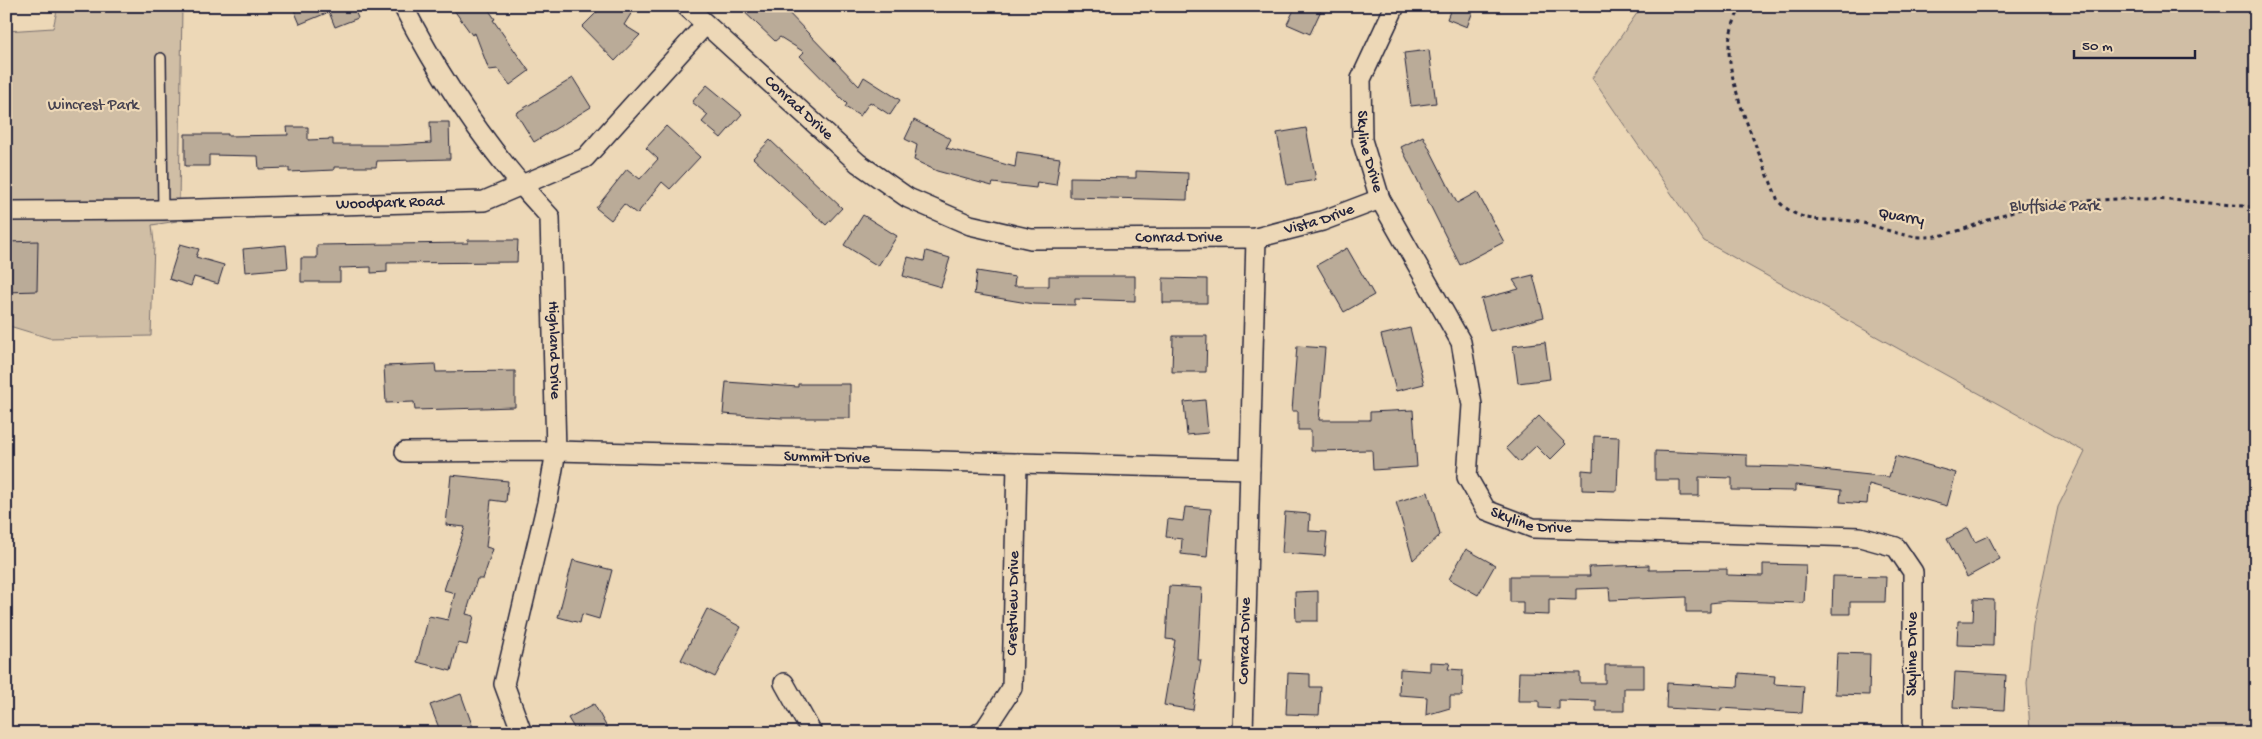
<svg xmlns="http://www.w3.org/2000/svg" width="2262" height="739" font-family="'Gochi Hand',sans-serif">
  <rect width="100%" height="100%" fill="#edd8b7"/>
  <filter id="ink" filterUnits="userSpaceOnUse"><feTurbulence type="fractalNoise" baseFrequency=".02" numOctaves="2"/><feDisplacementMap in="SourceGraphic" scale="10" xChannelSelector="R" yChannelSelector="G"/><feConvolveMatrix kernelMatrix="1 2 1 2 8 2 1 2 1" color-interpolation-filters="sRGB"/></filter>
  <g filter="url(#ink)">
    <path fill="#d0bea5" stroke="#797070" d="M58,6H182L179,203L177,221L152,225L154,243L151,336L49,338L6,325V31L53,28Z
      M1642,6H2256V733L2030,731L2027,683L2033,625L2058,507L2085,452L1704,241L1592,78Z"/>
    <path fill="#baab98" stroke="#22223b" d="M304,6H353L358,18L335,27L329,12L300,24L294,10Z
      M451,6H486L495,19L493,20L529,71L510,85L498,69L489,70L475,33L472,35Z
      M603,6H622L632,12L624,25L640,35L615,61L582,27Z
      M738,6H782L859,86L864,77L900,100L890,115L870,102L860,116L845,107L847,104L800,56L804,52L780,37L775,41Z
      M1296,6H1323L1310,34L1287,24Z
      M1452,6H1475L1467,27L1447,19Z
      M1429,50L1436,103L1411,106L1404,53Z
      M573,78L591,107L534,142L516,113Z
      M707,85L742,114L721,138L702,122L708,115L692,102Z
      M914,120L951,139L946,148L1015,167L1017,152L1060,158L1056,185L1037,182L1036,188L993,183L992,186L937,171L914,160L917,145L905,139Z
      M430,122H449L450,159L377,161L376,167H334V170L289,172V168L259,169L258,156L209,155V166H185V134H228V136L288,135L287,127H308V140L333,139V145H398L431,143Z
      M666,126L700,157L670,189L662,182L637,214L624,204L611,220L596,208L627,169L640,179L658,159L646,148Z
      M1306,128L1316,180L1287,185L1277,133Z
      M1423,136L1457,203L1477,192L1504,242L1460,265L1401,147Z
      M770,140L842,208L826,225L753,158Z
      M1136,171L1188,173L1187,200L1070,197V177L1136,178Z
      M863,215L897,236L878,266L844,245Z
      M468,240H518L517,262L387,263V272L371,273V267L340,268V282H301V258H317V245L468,243Z
      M38,241L37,291L6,292V242Z
      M180,244L199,249L196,257L224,265L218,284L194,277L191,286L169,279Z
      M286,245L288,268L245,272L243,249Z
      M1347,248L1374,295L1344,312L1317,265Z
      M926,251L950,258L941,287L903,276L908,257L924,261Z
      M977,271L1015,277L1014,286H1049V276H1135V301L1075,299V305L1033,304L974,294Z
      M1533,275L1544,317L1490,331L1481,299L1519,289L1513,280Z
      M1163,278L1207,279V303H1163Z
      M1410,328L1424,384L1396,391L1381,335Z
      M1173,336H1207L1206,372H1172Z
      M1545,342L1550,379L1518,383L1513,346Z
      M1297,346L1325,348L1319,420H1370V412L1413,410L1417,467L1373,470L1372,450L1311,451V430H1298V411H1292Z
      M435,364L436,372L515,371V407L415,410L414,402L386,403L384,366Z
      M726,382L798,387V384H850V418H782L723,414Z
      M1205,400L1208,433L1187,435L1184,402Z
      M1539,416L1566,444L1550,460L1536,446L1519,462L1506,448Z
      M1594,436L1619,437L1617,491L1582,490V470L1593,471Z
      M1655,451L1747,455V466L1793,467L1889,477L1895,456L1956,473L1947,506L1869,484L1867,504L1840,502L1841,490L1795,485V491L1732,490V478L1699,477V496H1680V480H1655Z
      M451,475L508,481L506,502L491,500L486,547L493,549L483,579H477L466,614L474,616L467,645L458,643L451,671L417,662L429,616L448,620L455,593L444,590L465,527L446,525Z
      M1428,492L1440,535L1413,560L1396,502Z
      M1185,507L1211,509L1207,557L1181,554L1182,539L1166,537L1168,519L1183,521Z
      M1285,512L1310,514L1309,531L1327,532L1325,556L1282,553Z
      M1968,528L1975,542L1988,536L2000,559L1967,577L1947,539Z
      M1466,549L1495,565L1478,595L1449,579Z
      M573,560L612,570L599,619L582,614L580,623L558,617Z
      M1763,564L1806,565L1804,603L1727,601L1710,603V612H1686V597L1610,600L1609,588L1576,589V600L1549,599V615L1523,614V602H1510V576H1590L1589,567L1649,565V570L1727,569V575L1763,576Z
      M1833,576L1886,577L1885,602H1850V614H1832Z
      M1169,586L1202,588L1198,660H1201L1193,710L1164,705L1175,640L1166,639Z
      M1318,591V621H1296L1295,592Z
      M1974,599L1994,600L1993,646L1957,645L1958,621H1973Z
      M707,609L741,627L715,677L681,660Z
      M1837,653L1870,654L1869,695L1835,694Z
      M1430,662L1450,663L1448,669L1463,670L1462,696H1450V708L1426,715L1427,697L1399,695L1400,669L1430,671Z
      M1605,665H1644V688H1624V711H1596V701L1559,700V709L1539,708V701H1518L1519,672L1580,673V683H1605Z
      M1955,672L2006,675L2004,710L1953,707Z
      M1288,673L1310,674V687H1321L1319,715L1286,714Z
      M1739,673L1775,676L1774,684L1804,686L1802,713L1721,708V711L1666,708L1667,683L1738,687Z
      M461,694L475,733H441L430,705Z
      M594,704L610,733H577L568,718Z"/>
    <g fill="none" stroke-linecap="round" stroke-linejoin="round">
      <g stroke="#22223b" stroke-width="12">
        <path id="lane" d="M161,58L163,210"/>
      </g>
      <g stroke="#22223b" stroke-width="22">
        <g id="street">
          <path id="s1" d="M403,6C442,82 492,155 550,217L556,451L547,503L504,684L522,733"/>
          <path id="s2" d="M686,6L858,163L908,198L970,225L1031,239L1256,238L1322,221L1380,199"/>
          <path id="s3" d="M1395,6L1361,79L1362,140L1380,199L1461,342L1472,405L1467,477L1486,510L1533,528L1860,537L1896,547L1913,572V733"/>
          <path id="s4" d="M6,211L163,210L484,201L585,158L705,25"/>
          <path id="s5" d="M405,452L556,451L1250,469"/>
          <path d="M784,683L812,733"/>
          <path id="s6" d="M979,733L985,729L1012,688L1017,463"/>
          <path id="s7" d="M1243,733L1256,238"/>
        </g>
      </g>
      <path stroke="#22223b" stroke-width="3" stroke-dasharray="4 4" stroke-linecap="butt" d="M1741,6C1735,19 1729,32 1729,47C1728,89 1763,160 1778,201C1802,225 1822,218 1852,221C1876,224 1898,237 1923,237C1956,237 1989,217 2021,209C2046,203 2075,202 2100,200C2152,196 2204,203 2256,207"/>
      <use href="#lane" stroke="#edd8b7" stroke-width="9"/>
      <use href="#street" stroke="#edd8b7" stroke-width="19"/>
    </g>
  </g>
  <g text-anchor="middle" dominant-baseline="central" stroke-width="4.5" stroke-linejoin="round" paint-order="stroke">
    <g font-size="16" fill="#454150" stroke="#edd8b7">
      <text x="93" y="106">Wincrest Park</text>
      <text x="2055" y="207">Bluffside Park</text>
    </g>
    <g font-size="16" fill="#22223b" stroke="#edd8b7">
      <text stroke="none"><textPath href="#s2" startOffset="152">Conrad Drive</textPath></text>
      <text stroke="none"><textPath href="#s3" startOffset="154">Skyline Drive</textPath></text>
      <text stroke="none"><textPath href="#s4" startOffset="384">Woodpark Road</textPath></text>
      <text transform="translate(1901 218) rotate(10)">Quarry</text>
      <text stroke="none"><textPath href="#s2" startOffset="715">Vista Drive</textPath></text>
      <text stroke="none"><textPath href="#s2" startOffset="572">Conrad Drive</textPath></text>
      <text stroke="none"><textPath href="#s1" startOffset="391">Highland Drive</textPath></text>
      <text stroke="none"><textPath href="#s5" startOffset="422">Summit Drive</textPath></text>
      <text stroke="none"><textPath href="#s3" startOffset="589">Skyline Drive</textPath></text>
      <text stroke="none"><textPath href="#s6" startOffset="141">Crestview Drive</textPath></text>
      <text stroke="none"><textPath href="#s7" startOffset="92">Conrad Drive</textPath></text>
      <text transform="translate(1913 654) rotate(-90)">Skyline Drive</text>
    </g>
  </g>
  <rect width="2262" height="739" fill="none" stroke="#edd8b7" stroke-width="25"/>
  <rect x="12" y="12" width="2237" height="714" fill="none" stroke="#22223b" stroke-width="2" filter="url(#ink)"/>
  <path d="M2074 50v8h121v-8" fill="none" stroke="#22223b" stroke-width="2.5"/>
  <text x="2082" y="50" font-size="15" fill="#22223b" stroke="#edd8b7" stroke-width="4" paint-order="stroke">50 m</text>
</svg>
